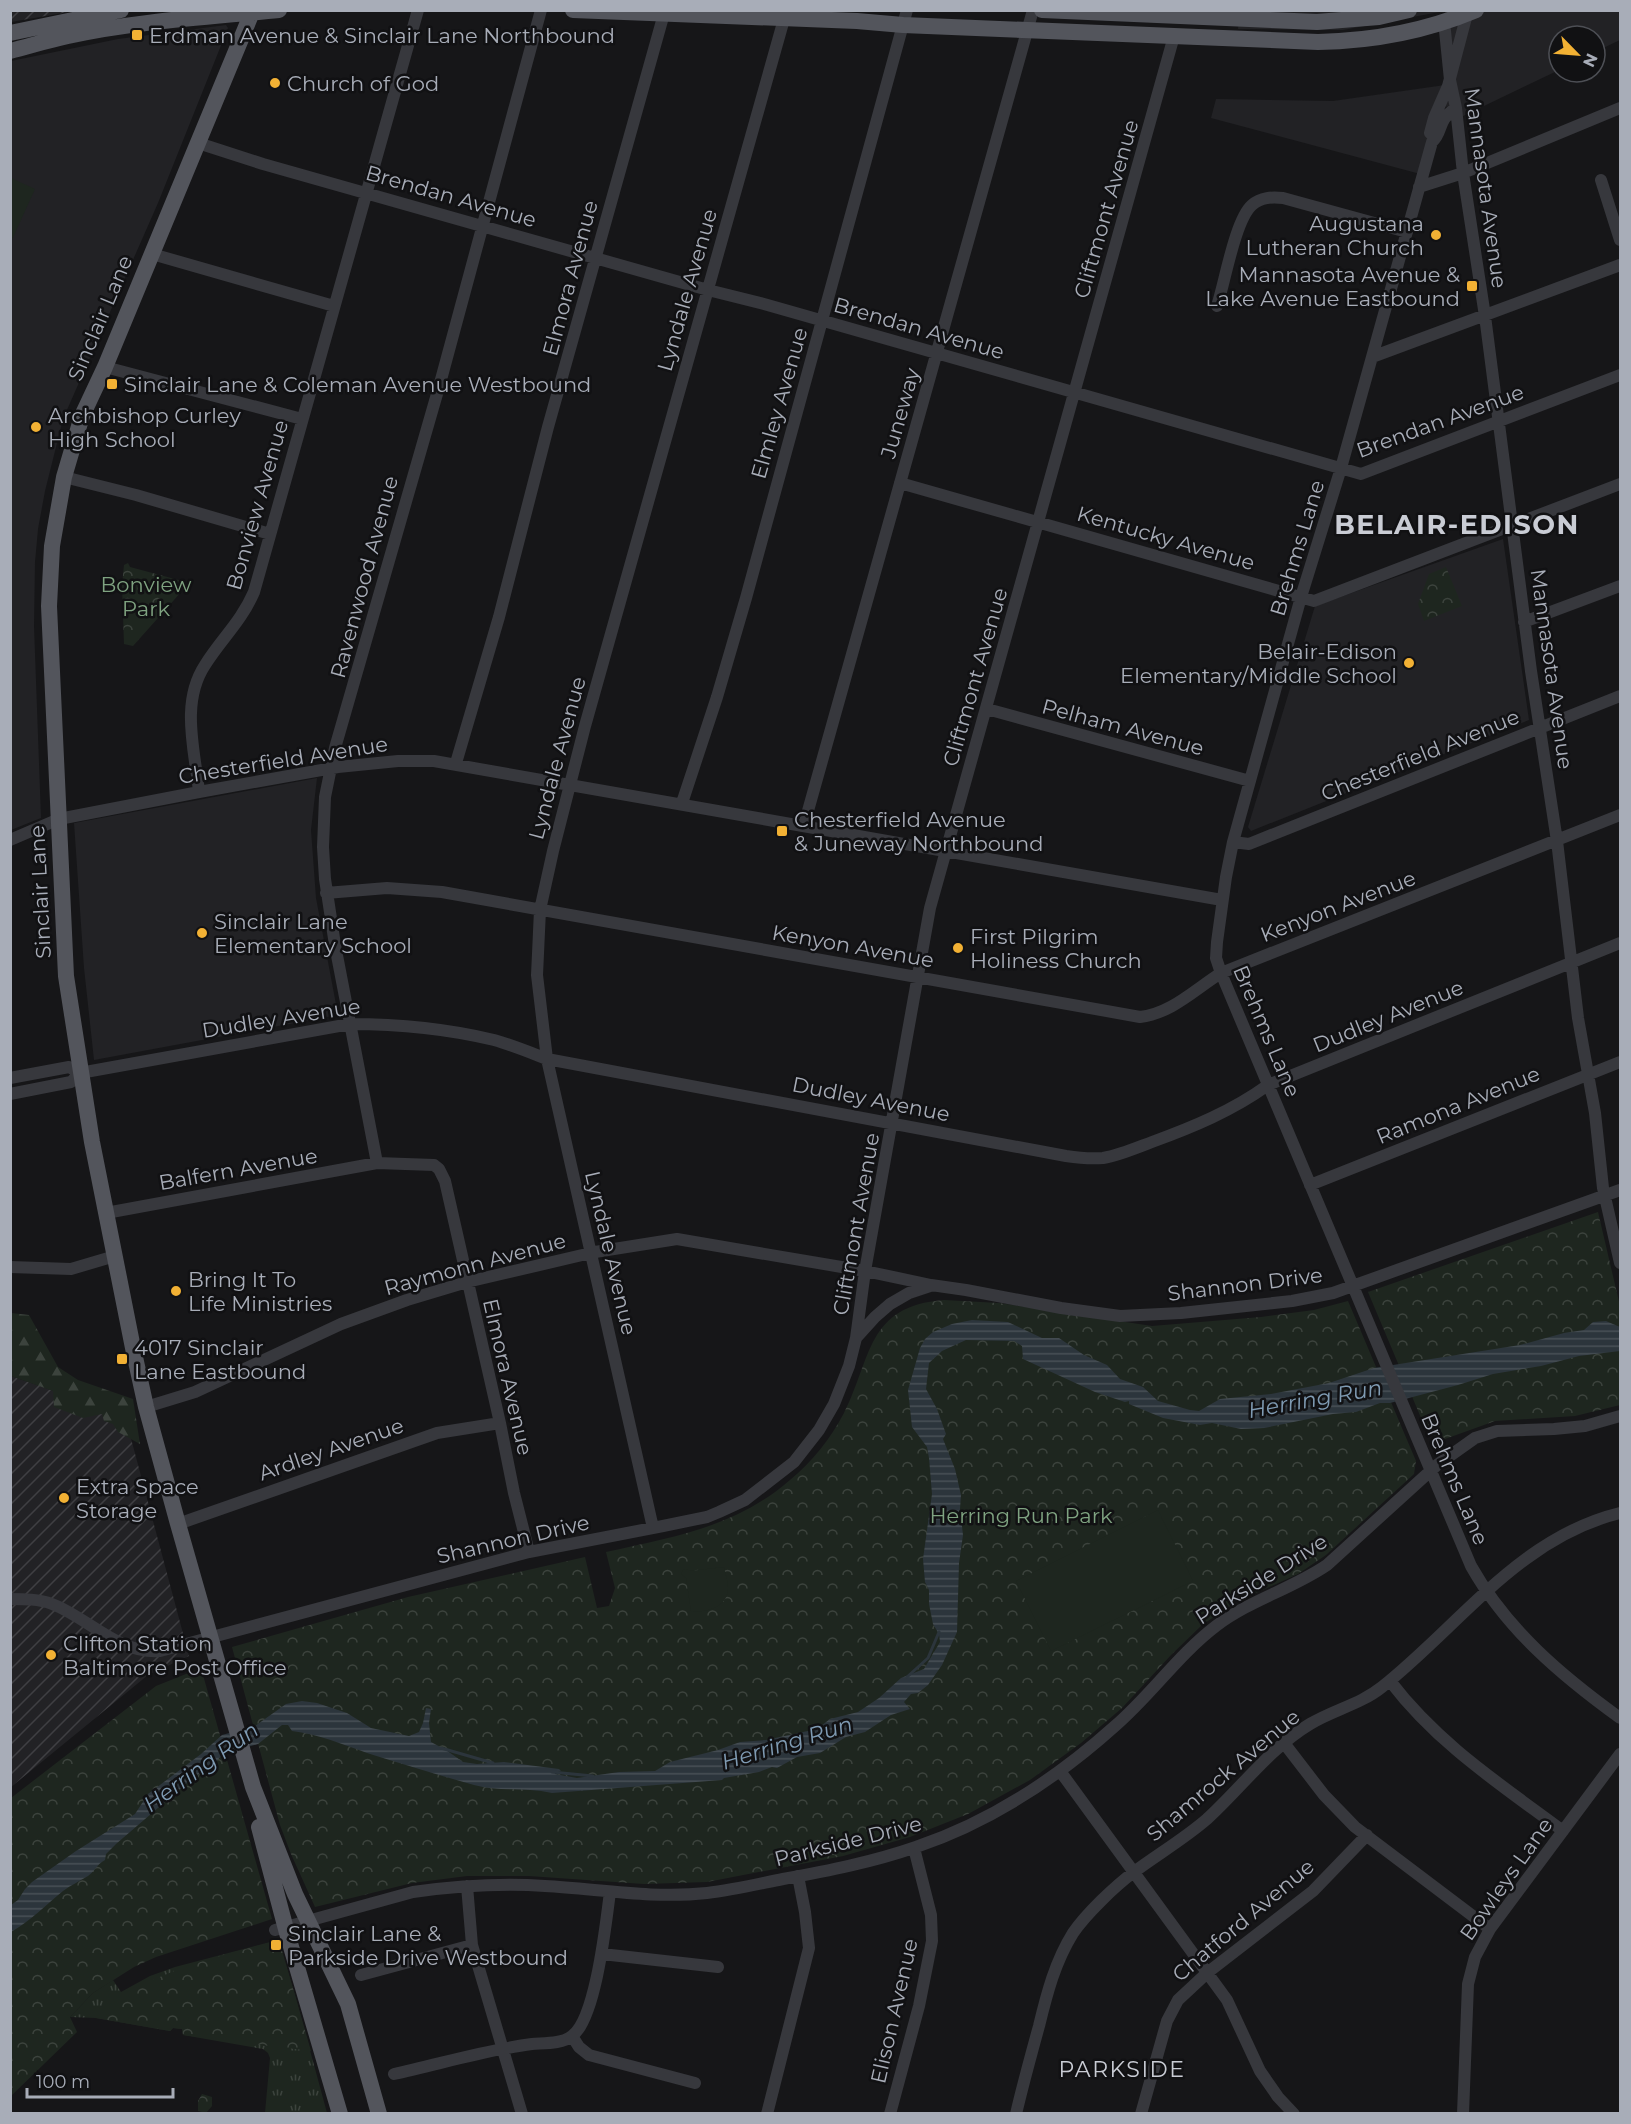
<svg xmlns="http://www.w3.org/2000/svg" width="1631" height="2124" font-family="Montserrat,sans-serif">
  <defs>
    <pattern id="industrial-furrows" width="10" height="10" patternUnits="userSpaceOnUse" patternTransform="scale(1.5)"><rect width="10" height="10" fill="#222225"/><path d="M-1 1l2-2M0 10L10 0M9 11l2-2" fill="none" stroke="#3f3f43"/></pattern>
    <pattern id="grass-tufts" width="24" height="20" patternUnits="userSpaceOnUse" patternTransform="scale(1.5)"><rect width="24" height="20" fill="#1e261f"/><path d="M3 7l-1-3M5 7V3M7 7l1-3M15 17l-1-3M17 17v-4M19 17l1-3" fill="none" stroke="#3c433d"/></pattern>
    <pattern id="forest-firs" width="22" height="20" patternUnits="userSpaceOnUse" patternTransform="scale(1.5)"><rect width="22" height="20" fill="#1e261f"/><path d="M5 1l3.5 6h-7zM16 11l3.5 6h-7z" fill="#3c433d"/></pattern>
    <pattern id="park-crowns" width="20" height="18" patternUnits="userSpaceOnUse" patternTransform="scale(1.5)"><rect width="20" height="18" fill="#1e261f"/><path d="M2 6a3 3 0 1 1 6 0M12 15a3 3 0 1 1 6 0" fill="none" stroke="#3c433d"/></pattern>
    <pattern id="water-rules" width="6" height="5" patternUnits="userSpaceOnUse" patternTransform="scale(1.5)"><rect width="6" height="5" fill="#2c353c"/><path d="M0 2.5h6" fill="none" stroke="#485056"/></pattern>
  </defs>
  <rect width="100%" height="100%" fill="#161618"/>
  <path fill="#222225" d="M1239,11H1620V40L1595,52V36H1559V70L1457,119L1455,108L1442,106L1424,175L1211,118L1216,99L1333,101L1452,84L1445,11L1343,30L1238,29Z
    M226,25L228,28L158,203L63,419L45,491L38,529L35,562L34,626L41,818L11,830V61L118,39Z
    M1503,539L1529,720L1251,831L1248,827L1315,606Z
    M317,778L311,830L316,898L338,1015L94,1060L84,968L74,823Z"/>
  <path fill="url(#industrial-furrows)" d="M11,10H74V11L11,22Z
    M11,1376L125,1416L189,1656L148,1675L11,1787Z"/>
  <path fill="url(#grass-tufts)" d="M278,1940L295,1995L327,2113H265L270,2058L268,2053L263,2049L183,2035L182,2029L173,2028L170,2031L96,2018L70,2017L93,1993L113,1980L121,1992L150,1976L175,1967Z"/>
  <path fill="url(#forest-firs)" d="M11,1313L29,1315L58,1367L78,1380L133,1399L140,1444L118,1432L113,1424L104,1421L102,1414L83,1418L54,1407L53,1391L11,1376Z"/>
  <path fill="url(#park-crowns)" d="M128,563L130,567L186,582L182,591L133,646L124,644L122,585L124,565Z
    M1446,567L1462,606L1424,621L1418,604L1429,574Z
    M1598,1212L1620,1306V1405L1575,1416L1495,1421L1445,1439L1434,1436L1424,1425L1368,1292Z
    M944,1300L999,1303L1152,1326L1261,1317L1314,1310L1348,1301L1416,1461L1414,1474L1326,1555L1298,1574L1236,1602L1202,1625L1171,1655L1122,1708L1081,1743L1030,1780L968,1814L910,1837L843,1856L707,1882L644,1884L529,1876H467L412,1883L315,1907L291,1854L280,1825L232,1647L408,1597L585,1557L597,1608L609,1606L615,1588L606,1552C674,1537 736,1527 790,1480C812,1462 831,1438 844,1413C872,1358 866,1306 944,1300Z
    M201,1668L272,1919L156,1957L134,1967L93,1993L70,2017L77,2032L11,2096V1798L156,1686Z
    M279,1940L311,2051L183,2035L182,2029L173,2028L170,2031L96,2018C149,1970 212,1959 279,1940Z
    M202,2094L212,2097V2106L206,2113L198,2111V2101Z"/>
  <path fill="#1e261f" d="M11,178L35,189L11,242Z
    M1158,1510L1193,1581L1051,1651L1016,1581Z
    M724,1567C725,1573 728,1580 728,1587C729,1607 707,1613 691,1611L686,1578L681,1574L683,1570L688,1569L690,1571Z"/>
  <path fill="url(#water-rules)" d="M972,1320L1008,1322L1042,1338H1059L1084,1355L1107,1365L1120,1379L1143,1387L1158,1401L1190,1410L1199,1411L1220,1399L1271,1394L1329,1383L1374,1368L1520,1345L1564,1333L1584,1330L1593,1322L1606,1321L1620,1327V1351L1579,1356L1541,1366L1493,1374L1458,1385L1390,1403H1380L1356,1412L1333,1414L1264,1428L1241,1429L1212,1423L1200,1425L1163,1418L1129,1404V1401L1125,1402L1095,1392L1023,1359L1022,1346L1014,1341L966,1340L942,1351L929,1363L926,1389L937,1409L946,1434L943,1439L955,1469L961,1495L960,1509L963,1535L959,1563L957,1632L942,1665L928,1685L918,1693L911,1694L904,1702L910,1709L891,1715L865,1732L846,1737L820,1753L797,1757L777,1768L772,1767L759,1772L724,1778L722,1780L552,1793C527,1787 500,1792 474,1785C438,1775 403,1764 367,1753C342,1744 318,1734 292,1731L288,1725H282L258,1744L223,1754L212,1766L194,1777L116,1844L106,1854L105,1860C97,1864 95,1871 88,1876C80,1881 71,1885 63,1891C46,1905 30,1921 11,1932V1905L18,1900L25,1889L32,1882L76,1851L135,1814L148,1794L201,1754L222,1735L255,1726L286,1704L302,1701L317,1703L347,1713L371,1728L409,1736L419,1732L423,1723L426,1708L431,1709L429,1723L431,1742L446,1750L463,1762L477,1764L504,1762L559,1769L561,1771L555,1772V1774L577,1778L619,1772L655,1771L670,1762L718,1750L740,1742L766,1740L817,1729L830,1719L858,1712L879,1698L901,1678L924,1669L940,1642L939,1634L933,1624L929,1604V1590L925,1582L923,1559L932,1494L929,1458L927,1447L912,1427L908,1390L920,1348L925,1339L933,1332L952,1324Z"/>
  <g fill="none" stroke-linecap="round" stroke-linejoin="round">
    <path stroke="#2c353c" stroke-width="3" d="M907,1677L928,1658L939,1632
      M441,1748L493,1763
      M552,1772L593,1776"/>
    <path stroke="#37383d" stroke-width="12" d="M1444,21L1450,80L1456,108L1463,173L1485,316L1531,671L1557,841L1578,1018L1595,1113L1603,1188L1620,1263
      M1456,108C1436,121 1444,131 1432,142L1341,468L1301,597L1233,842L1226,877L1217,942L1216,958L1221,973L1471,1566C1507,1630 1562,1676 1620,1718
      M1430,133L1434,118L1448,86L1467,14
      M198,143L263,164L708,290L764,304L1361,474L1620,375
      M1601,180L1620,240
      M1419,187L1463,173L1620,108
      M152,254L334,306
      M1217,306C1225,282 1235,220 1252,205C1261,197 1272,197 1283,198L1407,232
      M1372,357L1620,265
      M105,367L302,419
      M64,477L136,495L270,534
      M900,483L1314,601L1620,484
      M1524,622L1620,586
      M987,709L1250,781
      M456,763L499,617L548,427L665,10
      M199,792C195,751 180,703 205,665C222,638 241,622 254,592L418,10
      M682,803L717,697L746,598L907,10
      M804,825L1033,10
      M10,840L59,819L199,792L338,767L398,761H434L1222,900
      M1233,842L1249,844L1620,696
      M326,893L387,888L442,892L1140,1017C1172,1013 1194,990 1221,973L1620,815
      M80,1073L350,1024C398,1024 448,1029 494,1040C512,1045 529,1052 547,1059L1066,1156C1079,1158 1091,1159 1103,1158C1120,1155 1136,1148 1152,1142C1193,1127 1232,1111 1268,1085L1620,943
      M10,1078L69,1067L80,1073
      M10,1094L71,1082L80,1073
      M377,1163L335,945L325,879L323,847L325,797L335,748L439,387L541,10
      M1310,1185L1620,1062
      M106,1213L377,1163L434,1165L439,1169L445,1181L500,1423L514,1493L529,1552
      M10,1267L71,1269L115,1256
      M856,1338L865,1271L930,908L1174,36
      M146,1407L195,1392L341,1324L407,1300L467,1282L595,1252L677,1239L865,1271L931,1285L966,1290L1061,1308L1120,1316L1181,1313L1292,1301L1333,1293L1620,1190
      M178,1524L437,1433L500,1423
      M653,1528L547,1059L537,975L540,910L553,851L585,726L786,12
      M10,1599C24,1599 39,1599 52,1604C89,1618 117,1654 160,1651L529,1552L663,1526L707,1517L719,1512L745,1500L794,1462L819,1430L834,1404L849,1366L856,1338L875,1317L890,1304L909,1293L930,1286
      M1390,1681C1438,1744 1500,1784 1563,1831
      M1284,1743L1324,1795L1355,1827L1490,1929
      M1060,1771L1227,2000L1260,2071L1278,2097L1294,2114
      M467,1886L472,1945L522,2114
      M275,1930L413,1892C457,1886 501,1883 545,1886C599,1889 653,1899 707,1893C733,1890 758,1884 783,1879C827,1871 873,1862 916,1847C990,1822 1057,1778 1115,1726C1151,1695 1178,1655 1216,1626C1250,1600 1292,1589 1327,1565L1437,1465L1475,1438L1497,1431L1554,1429L1585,1426L1620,1416
      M602,1954L718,1967
      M361,1975L472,1945
      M572,2036L579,2047L589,2055L695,2083
      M394,2074C440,2064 485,2050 532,2044C544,2043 562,2044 572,2036C596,2019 606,1922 610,1892
      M767,2114L809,1948L805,1912L798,1876
      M890,2114L919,2006L932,1941L931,1915L914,1848
      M1016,2114C1023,2084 1031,2055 1039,2026C1047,1993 1055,1962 1073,1933C1086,1914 1115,1886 1134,1872C1158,1854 1184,1839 1207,1819C1241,1788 1270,1748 1310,1724C1333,1710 1361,1704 1382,1687C1459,1626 1520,1537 1620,1513
      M1141,2114L1167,2021L1178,2000L1207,1973L1313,1891L1367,1835
      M1463,2114L1468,1984L1475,1957L1490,1929L1620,1754"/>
    <path stroke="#53555c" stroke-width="16" d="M253,10L105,367L82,416L64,477L52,546L49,606L66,976L92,1142L133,1348L146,1407L178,1524L253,1787L295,1894L348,2004L379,2114
      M573,10L857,21L903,25L1318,42C1372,41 1426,31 1476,10
      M1042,10L1317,22L1379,17L1409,10
      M10,33L121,10
      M10,51C30,46 49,40 68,36C137,21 209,17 279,10
      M259,1827L287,1933L340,2114"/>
  </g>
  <g fill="#f2b134" stroke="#111113" stroke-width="2">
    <rect x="131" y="29" width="12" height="12" rx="3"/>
    <circle cx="275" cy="83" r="6"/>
    <circle cx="1436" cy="235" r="6"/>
    <rect x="1466" y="280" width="12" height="12" rx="3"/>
    <rect x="106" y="378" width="12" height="12" rx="3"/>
    <circle cx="36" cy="427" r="6"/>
    <circle cx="1409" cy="663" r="6"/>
    <rect x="776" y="825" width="12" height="12" rx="3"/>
    <circle cx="202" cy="933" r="6"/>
    <circle cx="958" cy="948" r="6"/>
    <circle cx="176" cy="1291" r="6"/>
    <rect x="116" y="1353" width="12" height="12" rx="3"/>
    <circle cx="64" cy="1498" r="6"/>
    <circle cx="51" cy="1655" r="6"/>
    <rect x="270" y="1939" width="12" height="12" rx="3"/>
  </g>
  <g text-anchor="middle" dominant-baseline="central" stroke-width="5" stroke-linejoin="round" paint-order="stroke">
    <g font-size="21" fill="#a8adb8" stroke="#111113" text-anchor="start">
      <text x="149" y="35">Erdman Avenue &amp; Sinclair Lane Northbound</text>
      <text x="287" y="83">Church of God</text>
      <text x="1424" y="223" text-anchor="end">Augustana<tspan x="1424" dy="24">Lutheran Church</tspan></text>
      <text x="1460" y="274" text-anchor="end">Mannasota Avenue &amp;<tspan x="1460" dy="24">Lake Avenue Eastbound</tspan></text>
      <text x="124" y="384">Sinclair Lane &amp; Coleman Avenue Westbound</text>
      <text x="48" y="415">Archbishop Curley<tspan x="48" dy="24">High School</tspan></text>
      <text x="1397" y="651" text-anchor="end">Belair-Edison<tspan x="1397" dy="24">Elementary/Middle School</tspan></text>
      <text x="794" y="819">Chesterfield Avenue<tspan x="794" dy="24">&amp; Juneway Northbound</tspan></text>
      <text x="214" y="921">Sinclair Lane<tspan x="214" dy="24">Elementary School</tspan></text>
      <text x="970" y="936">First Pilgrim<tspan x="970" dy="24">Holiness Church</tspan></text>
      <text x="188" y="1279">Bring It To<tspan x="188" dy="24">Life Ministries</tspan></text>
      <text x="134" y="1347">4017 Sinclair<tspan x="134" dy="24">Lane Eastbound</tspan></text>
      <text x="76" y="1486">Extra Space<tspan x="76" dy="24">Storage</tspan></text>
      <text x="63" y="1643">Clifton Station<tspan x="63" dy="24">Baltimore Post Office</tspan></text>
      <text x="288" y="1933">Sinclair Lane &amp;<tspan x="288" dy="24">Parkside Drive Westbound</tspan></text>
    </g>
    <g font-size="21" fill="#a8adb8" stroke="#111113">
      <text transform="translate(1486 188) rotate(82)">Mannasota Avenue</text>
      <text transform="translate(451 196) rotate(16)">Brendan Avenue</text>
      <text transform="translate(1106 209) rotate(-74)">Cliftmont Avenue</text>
      <text transform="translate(570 278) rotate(-75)">Elmora Avenue</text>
      <text transform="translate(687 290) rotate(-74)">Lyndale Avenue</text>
      <text transform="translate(100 318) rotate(-67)">Sinclair Lane</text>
      <text transform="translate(919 328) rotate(16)">Brendan Avenue</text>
      <text transform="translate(779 403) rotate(-74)">Elmley Avenue</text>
      <text transform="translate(900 413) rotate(-74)">Juneway</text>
      <text transform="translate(1440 421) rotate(-20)">Brendan Avenue</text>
      <text transform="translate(257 505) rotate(-74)">Bonview Avenue</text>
      <text transform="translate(1166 538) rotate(16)">Kentucky Avenue</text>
      <text transform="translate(1297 548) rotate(-73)">Brehms Lane</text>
      <text transform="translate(364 577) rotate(-75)">Ravenwood Avenue</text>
      <text transform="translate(1552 669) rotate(82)">Mannasota Avenue</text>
      <text transform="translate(975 677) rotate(-74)">Cliftmont Avenue</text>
      <text transform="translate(1123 727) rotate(15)">Pelham Avenue</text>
      <text transform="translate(1420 755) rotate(-22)">Chesterfield Avenue</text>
      <text transform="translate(557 758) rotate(-75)">Lyndale Avenue</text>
      <text transform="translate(283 760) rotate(-9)">Chesterfield Avenue</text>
      <text transform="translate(40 892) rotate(-93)">Sinclair Lane</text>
      <text transform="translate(1338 906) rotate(-21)">Kenyon Avenue</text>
      <text transform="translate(853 946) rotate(10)">Kenyon Avenue</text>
      <text transform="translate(1388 1016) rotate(-22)">Dudley Avenue</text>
      <text transform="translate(281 1018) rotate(-9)">Dudley Avenue</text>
      <text transform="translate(1267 1031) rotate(67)">Brehms Lane</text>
      <text transform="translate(871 1099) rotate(11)">Dudley Avenue</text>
      <text transform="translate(1458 1105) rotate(-22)">Ramona Avenue</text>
      <text transform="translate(238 1169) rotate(-10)">Balfern Avenue</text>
      <text transform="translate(856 1224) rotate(-80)">Cliftmont Avenue</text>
      <text transform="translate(611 1253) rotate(77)">Lyndale Avenue</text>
      <text transform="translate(475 1264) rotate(-15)">Raymonn Avenue</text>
      <text transform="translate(1245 1284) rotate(-7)">Shannon Drive</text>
      <text transform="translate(508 1377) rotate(77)">Elmora Avenue</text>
      <text transform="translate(331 1449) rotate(-19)">Ardley Avenue</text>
      <text transform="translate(1455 1479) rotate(67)">Brehms Lane</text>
      <text transform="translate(513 1539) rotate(-13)">Shannon Drive</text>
      <text transform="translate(1261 1579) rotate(-32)">Parkside Drive</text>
      <text transform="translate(1223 1775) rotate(-40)">Shamrock Avenue</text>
      <text transform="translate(848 1841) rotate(-14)">Parkside Drive</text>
      <text transform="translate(1506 1879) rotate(-55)">Bowleys Lane</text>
      <text transform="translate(1243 1920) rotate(-40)">Chatford Avenue</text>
      <text transform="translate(894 2011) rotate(-77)">Elison Avenue</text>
    </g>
    <g font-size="21" fill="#7fa381" stroke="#111113">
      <text x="146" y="584">Bonview<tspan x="146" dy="24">Park</tspan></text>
      <text x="1021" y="1515">Herring Run Park</text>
    </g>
    <g font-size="22" font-style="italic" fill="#7f9bb3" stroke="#111113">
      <text transform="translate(1315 1399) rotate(-10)">Herring Run</text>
      <text transform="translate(787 1743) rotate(-17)">Herring Run</text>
      <text transform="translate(201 1767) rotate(-36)">Herring Run</text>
    </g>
    <g font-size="22" letter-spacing="1.5" fill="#c9ccd4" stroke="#111113">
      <text x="1122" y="2069">PARKSIDE</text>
    </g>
    <g font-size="27" font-weight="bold" letter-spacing="1.5" fill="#c9ccd4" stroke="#111113">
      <text x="1457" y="524">BELAIR-EDISON</text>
    </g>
  </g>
  <rect width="1631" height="2124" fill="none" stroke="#a8adb8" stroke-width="24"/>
  <g transform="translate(1577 54) rotate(115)"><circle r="28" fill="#111113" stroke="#4d4f55" stroke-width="1.5"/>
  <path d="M0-4.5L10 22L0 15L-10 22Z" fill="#f2b134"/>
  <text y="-9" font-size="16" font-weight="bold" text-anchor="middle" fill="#a8adb8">N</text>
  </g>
  <path d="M27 2088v9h146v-9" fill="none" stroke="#a8adb8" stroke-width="3"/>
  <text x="36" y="2088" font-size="18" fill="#a8adb8" stroke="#111113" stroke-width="4.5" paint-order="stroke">100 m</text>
</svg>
